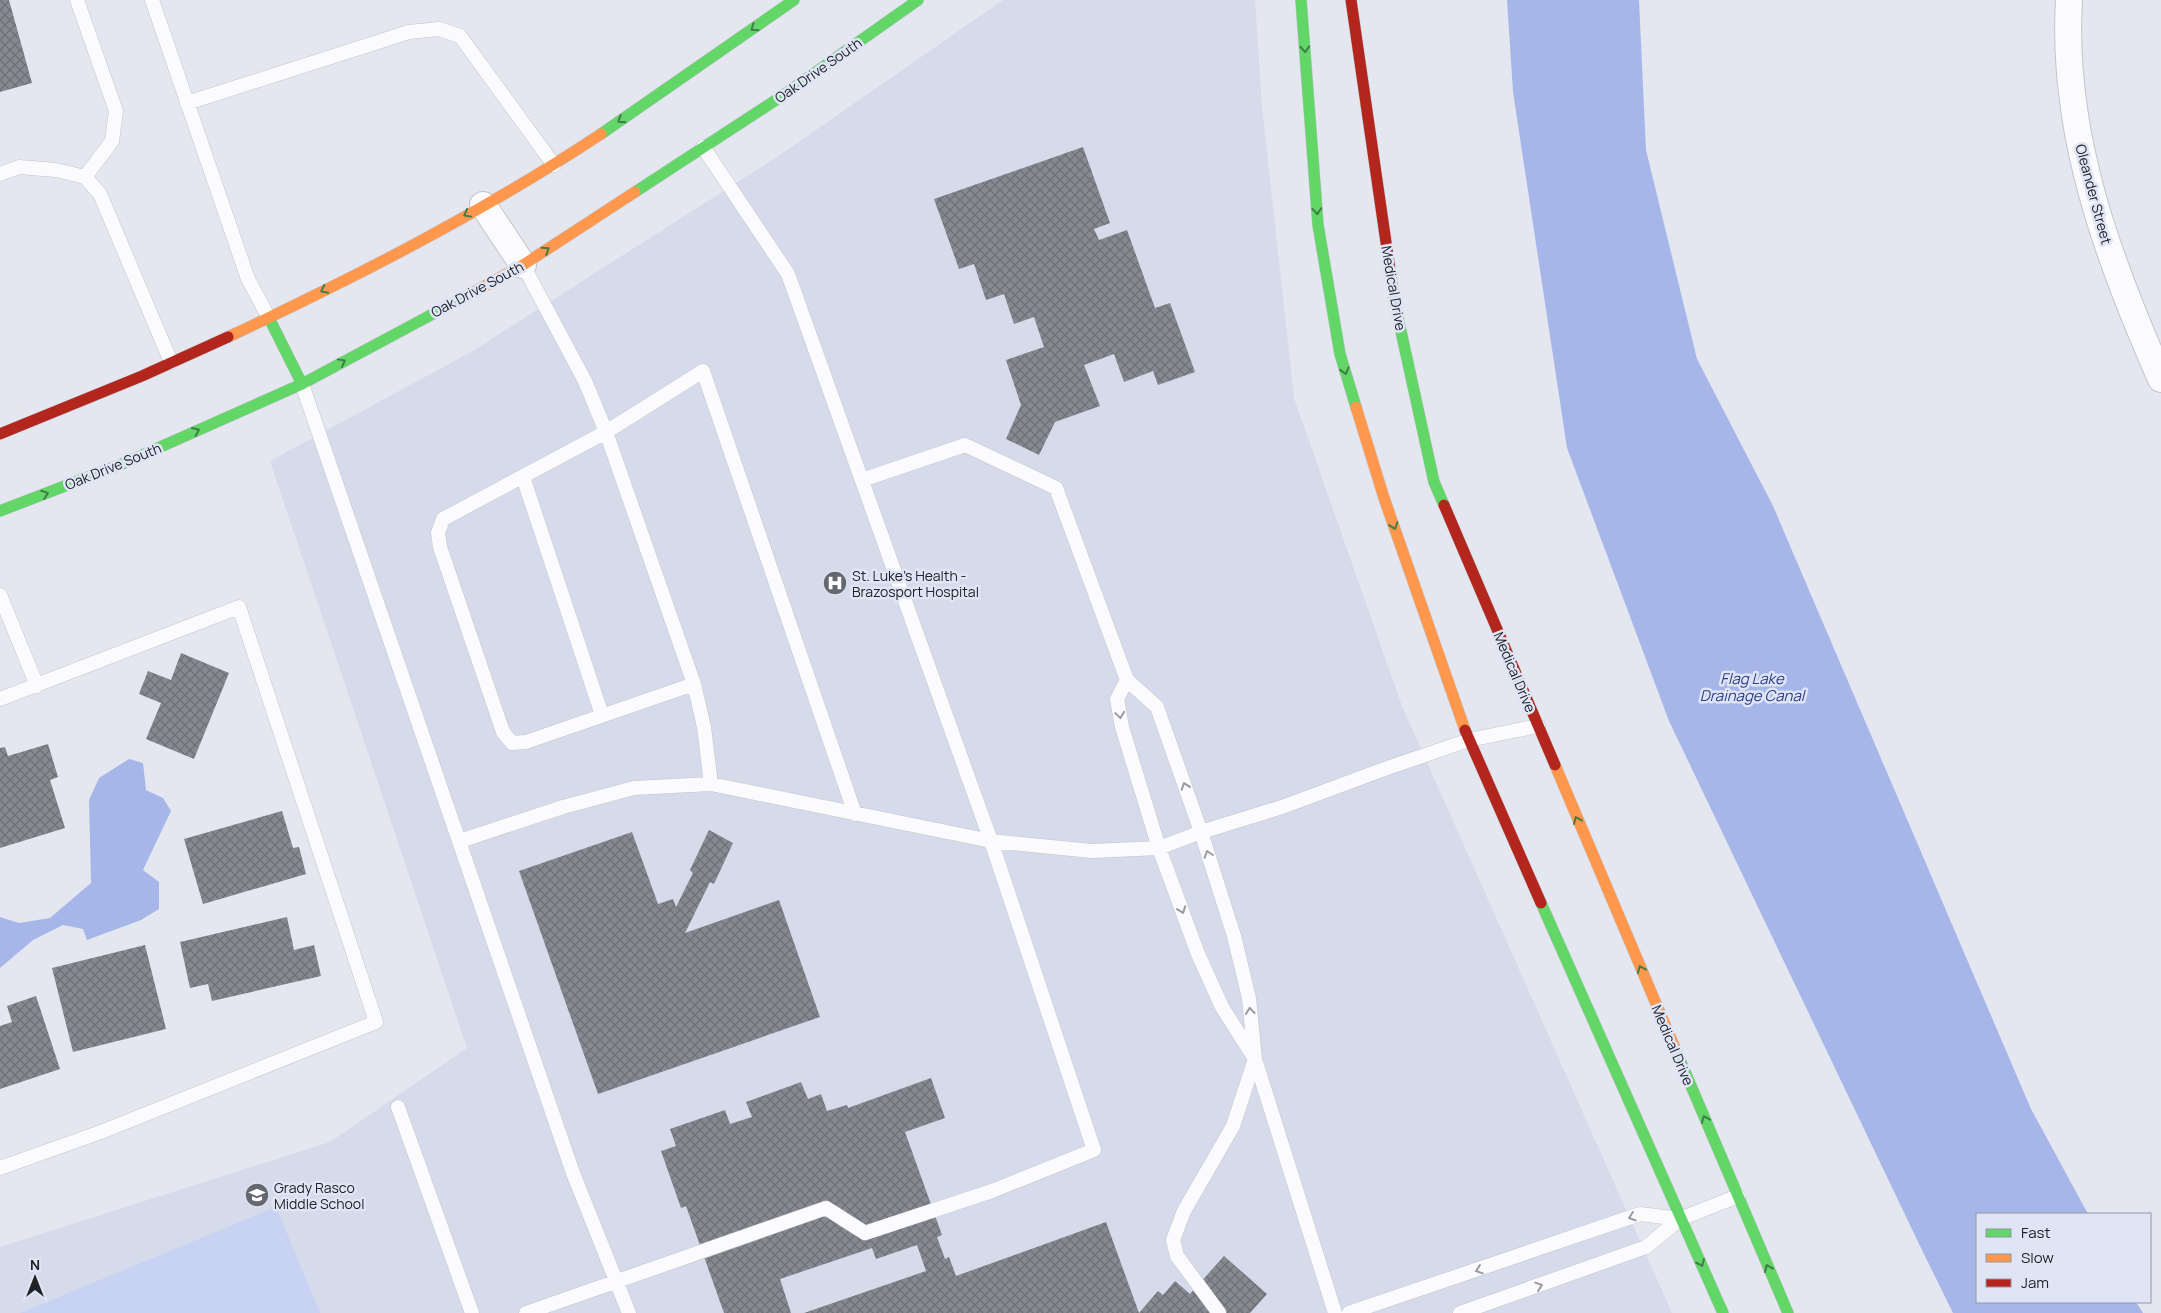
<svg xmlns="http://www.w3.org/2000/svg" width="2161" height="1313" font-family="Manrope,sans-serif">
  <defs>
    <pattern id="building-cross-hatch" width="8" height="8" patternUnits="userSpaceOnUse" patternTransform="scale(1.25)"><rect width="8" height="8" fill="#86898f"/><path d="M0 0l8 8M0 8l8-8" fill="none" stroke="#6d7075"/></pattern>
  </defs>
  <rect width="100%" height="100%" fill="#e4e7f0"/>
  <path fill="#d5dbeb" d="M1003,0H1255L1262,108L1294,398L1402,706L1672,1313H0V1247L330,1142L467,1048L270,461L471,352L777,157Z"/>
  <path fill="#c8d3f3" d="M276,1207L320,1313H20Z"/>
  <path fill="#a7b6e8" d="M1507,0H1639L1646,150L1697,359L1773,506L2031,1109L2088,1214H1977V1302H2136L2143,1313H1953L1920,1246L1669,721L1567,448L1513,92Z
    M129,759L143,763L146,790L163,798L171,811L143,870L159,882V909L141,920L87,940L83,929L63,925L33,940L0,968V917L19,923L50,918L91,883L89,800L99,778Z"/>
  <path fill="url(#building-cross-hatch)" d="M0,0H9L32,83L0,92Z
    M1083,147L1110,223L1094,229L1099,240L1127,230L1155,308L1170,303L1195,372L1158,385L1153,371L1124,382L1114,354L1084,365L1100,406L1055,422L1039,455L1006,439L1021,405L1006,360L1044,347L1034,317L1014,324L1004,294L986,300L974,264L959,269L934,199Z
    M181,653L229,673L194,759L146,739L161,703L139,694L148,671L171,680Z
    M48,744L58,777L50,780L65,828L0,848V748L5,747L8,756Z
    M282,811L293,848L299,847L306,874L203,904L184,839Z
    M709,830L733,843L714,884L710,882L685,933L779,900L820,1017L598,1094L519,871L632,832L658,904L673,899L676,907L693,873L690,870Z
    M287,917L294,950L314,945L321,976L212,1001L208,984L190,988L180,942Z
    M145,945L166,1029L73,1052L52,968Z
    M36,996L60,1069L0,1089V1026L12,1022L7,1006Z
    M931,1078L945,1118L905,1132L942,1235L937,1237L945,1259L949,1257L956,1276L1106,1222L1139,1313H804L926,1271L917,1245L876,1259L872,1248L780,1279L791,1313H724L686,1206L681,1208L661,1151L676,1146L670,1129L725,1110L730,1124L752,1117L746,1102L801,1082L808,1099L821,1094L827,1111L847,1105L848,1108Z
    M1224,1256L1267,1294L1250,1313H1139L1158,1291L1163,1295L1175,1281L1190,1294Z"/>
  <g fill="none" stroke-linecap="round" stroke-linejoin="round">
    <g stroke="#c3c5cc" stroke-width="15">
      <path id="lane" d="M77,0L116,111L112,141L85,177
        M152,0L248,279L269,318
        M187,103L409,32L439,29L460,36L554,165
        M0,174L19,167L56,170L85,177L100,194L171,362
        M523,265L585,381L606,432L694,684L704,727L711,784
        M302,384L573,1173L629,1313
        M523,477L602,715
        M862,480L965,445L1056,488L1127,680
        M0,595L37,686
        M694,684L526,742L512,743L503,732L440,547L438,533L443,519L606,432L703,371L855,814
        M0,699L239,607L376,1022L101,1132L0,1168
        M460,841L563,807L634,788L711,784L991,841L1092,851L1159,848L1201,832L1282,807L1390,767L1469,740L1538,726
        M1255,1059L1222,1007L1198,954L1159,848L1122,727L1117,699L1127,680L1157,707L1201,832L1234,936L1249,998L1255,1059L1335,1313
        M398,1107L472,1313
        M526,1313L826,1208L865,1233L992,1191L1094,1150L991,841L788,274L703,147
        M1219,1313L1177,1256L1173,1240L1184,1211L1233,1126L1255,1059
        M1349,1313L1640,1214L1680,1219
        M1460,1313L1646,1247L1680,1219L1738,1196"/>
    </g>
    <g stroke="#c3c5cc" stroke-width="28">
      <path id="street" d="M2069,0C2061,133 2108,259 2161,379
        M483,205L523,265"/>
    </g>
    <g stroke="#c3c5cc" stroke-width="12">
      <path id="fast" d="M1301,0L1318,225L1340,354L1356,407
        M601,134L794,0
        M635,192L782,96L918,0
        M1391,277L1395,304L1434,482L1444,505
        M269,318L302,384
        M0,511L122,464L302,384L472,293
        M1541,903L1723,1313
        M1674,1046L1788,1313"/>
    </g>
    <g stroke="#c3c5cc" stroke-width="12">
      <path id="slow" d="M472,293L523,265L635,192
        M228,337C356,277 483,212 601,134
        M1356,407L1384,498L1465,730
        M1555,765L1674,1046"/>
    </g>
    <g stroke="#c3c5cc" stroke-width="12">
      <path id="jam" d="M1351,0L1391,277
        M0,434L142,376L228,337
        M1444,505L1555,765
        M1465,730L1541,903"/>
    </g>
    <use href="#lane" stroke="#fbfbfd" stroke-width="14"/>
    <use href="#street" stroke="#fbfbfd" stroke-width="26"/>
    <use href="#fast" stroke="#63d668" stroke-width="11"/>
    <use href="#slow" stroke="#ff974d" stroke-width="11"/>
    <use href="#jam" stroke="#b3261e" stroke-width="11"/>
  </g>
  <defs><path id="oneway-chevron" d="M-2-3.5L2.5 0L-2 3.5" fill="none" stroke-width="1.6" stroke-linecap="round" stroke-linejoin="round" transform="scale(1.25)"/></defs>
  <g stroke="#427c48">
    <use href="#oneway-chevron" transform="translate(754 28) rotate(145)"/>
    <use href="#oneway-chevron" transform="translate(1305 49) rotate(86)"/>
    <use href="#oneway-chevron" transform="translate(621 120) rotate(147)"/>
    <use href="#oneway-chevron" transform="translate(1317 211) rotate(86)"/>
    <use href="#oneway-chevron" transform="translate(467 214) rotate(151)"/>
    <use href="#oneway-chevron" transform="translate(546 250) rotate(-33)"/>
    <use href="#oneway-chevron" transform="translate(324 290) rotate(153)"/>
    <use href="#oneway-chevron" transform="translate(342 362) rotate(-29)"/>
    <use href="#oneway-chevron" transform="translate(1345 371) rotate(73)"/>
    <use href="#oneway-chevron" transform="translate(196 431) rotate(-24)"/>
    <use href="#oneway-chevron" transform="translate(45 494) rotate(-21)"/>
    <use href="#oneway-chevron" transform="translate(1394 526) rotate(71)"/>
    <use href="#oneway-chevron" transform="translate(1577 820) rotate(-113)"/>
    <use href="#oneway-chevron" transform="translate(1641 969) rotate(-113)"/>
    <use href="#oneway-chevron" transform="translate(1705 1119) rotate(-113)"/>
    <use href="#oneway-chevron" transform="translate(1701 1263) rotate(66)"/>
    <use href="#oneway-chevron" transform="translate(1768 1268) rotate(-113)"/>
  </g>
  <g stroke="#999a9e">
    <use href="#oneway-chevron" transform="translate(1120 715) rotate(82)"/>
    <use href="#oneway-chevron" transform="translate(1185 786) rotate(-109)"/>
    <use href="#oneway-chevron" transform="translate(1208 854) rotate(-108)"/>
    <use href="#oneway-chevron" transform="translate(1182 910) rotate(70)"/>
    <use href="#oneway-chevron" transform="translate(1250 1011) rotate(-96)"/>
    <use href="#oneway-chevron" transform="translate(1632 1217) rotate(161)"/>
    <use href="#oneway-chevron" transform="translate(1479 1270) rotate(161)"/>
    <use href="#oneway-chevron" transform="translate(1539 1286) rotate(-19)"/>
  </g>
  <defs>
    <g id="hospital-disc" transform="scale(1.25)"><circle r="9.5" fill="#65686f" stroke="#dfe5f5"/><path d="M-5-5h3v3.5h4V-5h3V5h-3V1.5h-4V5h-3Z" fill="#fff"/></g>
    <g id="school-disc" transform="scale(1.25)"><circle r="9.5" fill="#65686f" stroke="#dfe5f5"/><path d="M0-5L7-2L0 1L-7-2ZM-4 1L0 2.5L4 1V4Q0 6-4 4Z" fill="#fff"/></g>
  </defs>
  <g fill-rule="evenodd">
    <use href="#hospital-disc" x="835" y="583"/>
    <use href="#school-disc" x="257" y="1195"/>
  </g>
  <g text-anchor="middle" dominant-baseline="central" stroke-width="5" stroke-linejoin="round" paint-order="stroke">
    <g font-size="14" fill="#212329" stroke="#dfe5f5">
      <text transform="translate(818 70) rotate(-35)">Oak Drive South</text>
      <text transform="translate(2094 194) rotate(75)">Oleander Street</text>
      <text transform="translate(1394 288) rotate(80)">Medical Drive</text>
      <text transform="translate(477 289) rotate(-28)">Oak Drive South</text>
      <text transform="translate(113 466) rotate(-22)">Oak Drive South</text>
      <text transform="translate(1515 672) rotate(67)">Medical Drive</text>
      <text transform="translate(1673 1045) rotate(67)">Medical Drive</text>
    </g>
    <g font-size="14" fill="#212329" stroke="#dfe5f5" text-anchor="start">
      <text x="852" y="575">St. Luke's Health -<tspan x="852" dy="16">Brazosport Hospital</tspan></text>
      <text x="274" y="1187">Grady Rasco<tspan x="274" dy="16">Middle School</tspan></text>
    </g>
    <g font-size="15" font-style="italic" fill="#2d3c8a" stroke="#dfe5f5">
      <text x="1752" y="678">Flag Lake<tspan x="1752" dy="17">Drainage Canal</tspan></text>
    </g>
  </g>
  <rect x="1976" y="1213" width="175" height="90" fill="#dfe5f5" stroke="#9397a3"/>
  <rect x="1986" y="1229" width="25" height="8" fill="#63d668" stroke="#9397a3"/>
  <text x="2021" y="1238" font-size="15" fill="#212329">Fast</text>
  <rect x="1986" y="1254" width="25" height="8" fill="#ff974d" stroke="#9397a3"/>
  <text x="2021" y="1263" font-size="15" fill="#212329">Slow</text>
  <rect x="1986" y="1279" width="25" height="8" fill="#b3261e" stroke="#9397a3"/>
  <text x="2021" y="1288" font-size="15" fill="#212329">Jam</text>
  <g transform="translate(35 1278)" stroke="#dfe5f5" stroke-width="4" paint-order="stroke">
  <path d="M0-4L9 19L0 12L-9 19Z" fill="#212329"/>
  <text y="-8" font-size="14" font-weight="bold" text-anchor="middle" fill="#212329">N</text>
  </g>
</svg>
